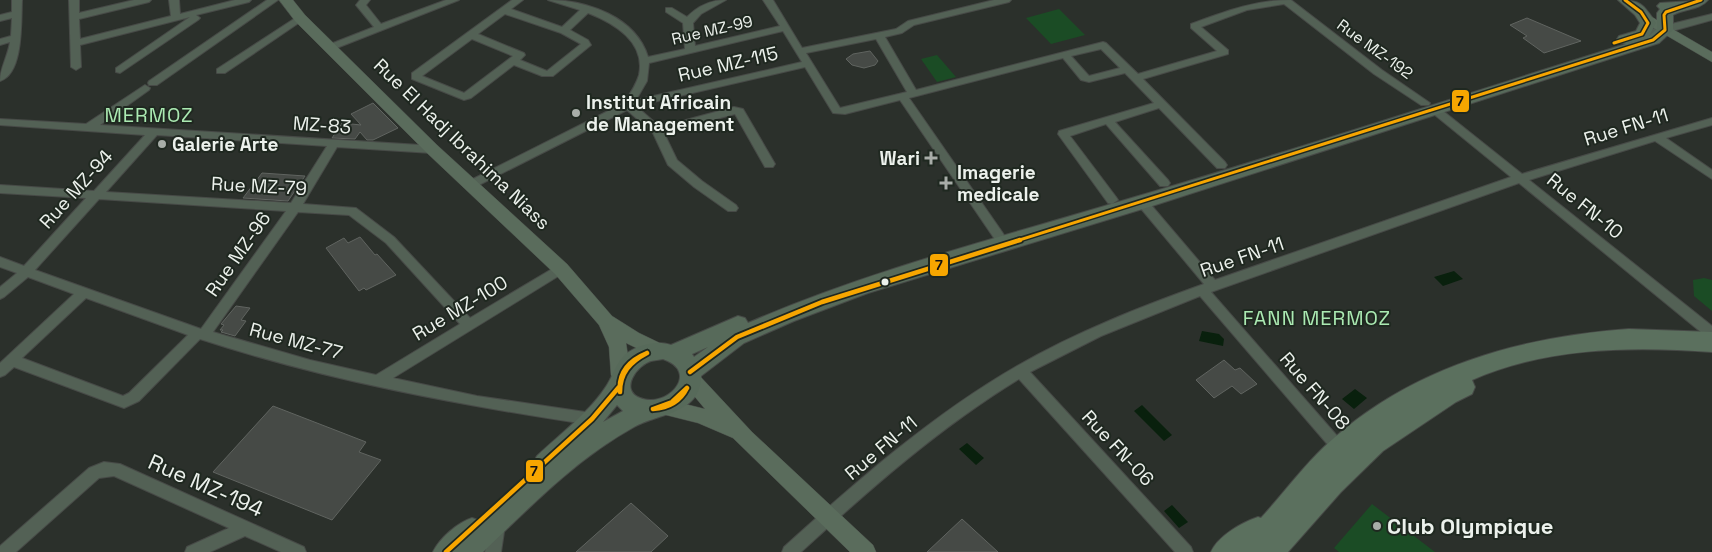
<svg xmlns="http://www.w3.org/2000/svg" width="1712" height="552" font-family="'Space Grotesk',sans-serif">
  <rect width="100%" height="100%" fill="#2b302b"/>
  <path fill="#1b4c25" d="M1059,9L1085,35L1051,44L1026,18Z
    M937,55L956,77L937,82L921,59Z
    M1704,278L1712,280V311L1694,296L1693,280Z
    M1372,504L1435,552H1339L1334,548Z"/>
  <path fill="#09200d" d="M1454,271L1463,279L1443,286L1434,277Z
    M1202,331L1219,334L1224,339L1223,346L1199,341Z
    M1355,389L1367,398L1354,409L1342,399Z
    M1142,405L1172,435L1164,441L1134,411Z
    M967,443L984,458L976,465L959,449Z
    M1172,505L1188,522L1179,528L1164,511Z"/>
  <path fill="#464a46" stroke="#606460" d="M1527,18L1581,41L1544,53L1523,38L1527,36L1510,25Z
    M870,51L878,61L875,65L864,68L852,65L846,59L853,54Z
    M373,103L398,128L373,140H367L360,132L355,139L332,138L342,123L361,125L351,114Z
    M262,173L305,176L288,201L243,198Z
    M360,237L375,255L377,254L396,275L366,290L364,288L359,291L326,248L344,238L348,243Z
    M236,306L250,308L241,320L246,321L235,336L221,332L223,330H220L224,325L221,324Z
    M1224,360L1235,370L1240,368L1257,384L1241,394L1232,386L1214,398L1196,380Z
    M273,406L366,442L359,452L381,460L332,520L213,472Z
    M631,503L668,536L651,552H576Z
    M962,519L998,552H927Z"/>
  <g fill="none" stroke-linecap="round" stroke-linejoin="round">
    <g stroke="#474a47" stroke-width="2">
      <path id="street" d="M12,0H22C21,20 24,74 0,81C0,68 8,56 10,42L0,45V39L11,36L12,18L0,21V15L12,12Z
        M69,0H79V13L134,0H151L149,2L79,19L80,39L171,16L169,0H179L180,14L235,0H251L249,2L196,15L200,18L198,20L120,73L116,72V68L190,17L80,45L81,67L76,70L71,67Z
        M267,0H278L157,85H149L148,83L149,81Z
        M360,0H370L366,5L381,24L446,0H459L334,49H328V45L374,27L356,5Z
        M512,0H523L511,9L562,27L580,10L548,0C587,0 636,17 648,57L685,49L683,23L666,12V8H672L687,17C698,6 710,0 726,0L701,14L693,23L695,46L780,26L763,0H773L802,48L896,29L908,21L994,0H1011L1009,2L914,25L902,33L885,37L916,90L1103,42L1106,43L1138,74L1217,51L1191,28V24C1224,12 1255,0 1291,0L1382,70L1430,103L1429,105H1421L1374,74L1284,4L1247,10L1201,27L1228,50V54L1143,79L1225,162L1227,165L1225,168H1217L1159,108L1115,122L1168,180L1170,183L1168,186H1160L1106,124L1070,136L1116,197L1118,200L1112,204L1108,203L1058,134L1059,131L1154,103L1125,73L1089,82L1081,80L1063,58L909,98L1002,232L1004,235L1002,238H994L900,100L845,114L833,113L805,67L636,106L660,127L734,107L743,109L775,164L773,167H765L735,114L664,133L677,160L702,181L736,205L738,208L736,211H728L694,187L668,165L653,133L627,110L471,189L465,185L467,182L624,103C630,94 636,85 639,75C646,42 614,23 588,13L570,30L588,40L591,45L553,76H542L514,65L471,98L464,100L412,79V73ZM505,14L561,33L581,44L547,71L520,60L525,55L524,53L478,34ZM783,31L802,62L636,100L647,81L649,63ZM472,39L513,56L464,93L422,76ZM876,39L907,92L840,108L806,53ZM1101,49L1120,68L1089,76L1071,56Z
        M1712,14V20L1665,33L1642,37L1637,34L1639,32Z
        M300,15L305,18L303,20L225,73H217V69Z
        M145,85L150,88L149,90L100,125L436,146L438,149L432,153L337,147L303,204L356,208L394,237L470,318L557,266H565L567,269L565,272L393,378L477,396L592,413L597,415L599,419L597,423L592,425C460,405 328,381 200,339L139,401L124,408L14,367L5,375L0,377V363L74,294L28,277L4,297L0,299V287L17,273L0,267V257L24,266L86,198L0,193V185L94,191L145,135L0,125V119L86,124ZM157,135L327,146L291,203L106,192ZM99,199L286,211L201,329L35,270ZM298,212L349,215L386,243L460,324L376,375L310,360L213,332ZM86,298L188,335L129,393L123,396L22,358Z
        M1434,106L1438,107L1522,174L1712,118V125L1666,138L1712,170V179L1655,141L1529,180L1712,326V338L1707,337L1519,183L1211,292L1345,445L1347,449L1345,453L1340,455L1335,453L1200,296L1101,336L1030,372L1191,547L1193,552H1175L1019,379C939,428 870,489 801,552H782L784,547C857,481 932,415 1017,366C1076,332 1140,307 1204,284L1138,205L1136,202L1138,199H1146L1215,280L1511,177L1430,111L1429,109Z
        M104,462L120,464L304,547L306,552H281L245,536L210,552H185L187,547L229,528L114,476L99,478L16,552H0V546L89,468Z
        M497,518L502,520L505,525L501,552H485L492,520Z"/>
    </g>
    <g stroke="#474a47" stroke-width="1">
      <path id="secondary" d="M279,0H293L305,15L437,145L567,264L612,316L639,333L666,346L668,351L666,356L659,359L626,343L631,375L628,381L621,383L614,381L611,375L609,347L599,325L555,274L427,153L295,21Z
        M1645,13L1712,52V62L1640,20L1638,17L1640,14Z
        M690,371L697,373L752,432L873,545L876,552H850L733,438L698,423L658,413L655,407L658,401L665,399L705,409L680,379L683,373Z"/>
    </g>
    <g stroke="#474a47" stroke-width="2">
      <path id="primary" d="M1618,0C1641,0 1643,4 1656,23L1649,36L1657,29V13L1660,9L1657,6L1660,3L1708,0C1700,10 1683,9 1673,15V30L1659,43L1149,207L868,293L794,321L744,343L701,376C701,414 659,413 634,427C576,459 530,507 483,552H433C440,538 457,523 472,518L481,521L537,470L533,463L537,456C560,434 590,412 607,385C614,374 616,362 627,353C639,345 656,340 671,345L738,316L745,318L748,323C872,269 1006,236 1135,197C1299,149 1462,95 1626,44L1619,42L1617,39L1619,36L1636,31L1640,23L1635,15ZM708,347L694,357L692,354ZM663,359C701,372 667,409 640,398C619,390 637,365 651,361C655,360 659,360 663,359ZM617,405L623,411L603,422Z"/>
    </g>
    <g stroke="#474a47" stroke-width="2">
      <path id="highway" d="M1629,329L1712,332V352C1632,346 1547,347 1472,380L1475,387L1472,394L1456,402L1383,451L1341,492L1288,552H1211C1218,536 1241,523 1258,517L1261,518C1282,495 1301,469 1324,447C1408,368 1517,337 1629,329Z"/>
    </g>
    <use href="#street" fill="#536155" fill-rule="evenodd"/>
    <use href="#secondary" fill="#5a6c5c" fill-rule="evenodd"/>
    <use href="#primary" fill="#576a5a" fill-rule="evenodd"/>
    <use href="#highway" fill="#5b705e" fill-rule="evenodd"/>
    <g stroke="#1f2820" stroke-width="6">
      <path id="bus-1-far1" d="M1614,43L1642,34L1648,23L1641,12L1625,0
        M1016,241L1653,40L1665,30L1664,15L1666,12L1701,0"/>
    </g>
    <g stroke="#1f2820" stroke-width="8">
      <path id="bus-1" d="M690,372L737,337L822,302L1020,240
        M620,392C618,372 630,360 647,353
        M620,392C620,373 630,362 647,353
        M653,409C668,408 680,402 687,388
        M653,409L672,402L687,388
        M446,552L592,419L619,387"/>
    </g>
    <use href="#bus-1-far1" stroke="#f7a600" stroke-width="3"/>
    <use href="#bus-1" stroke="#f7a600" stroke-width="4.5"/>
  </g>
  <g fill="#a8ada8" stroke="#1f2820" stroke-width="2">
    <circle cx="576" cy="113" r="5"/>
    <circle cx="162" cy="144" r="5"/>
    <path d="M928.5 150.5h5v5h5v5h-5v5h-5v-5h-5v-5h5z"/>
    <path d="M943.5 175.5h5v5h5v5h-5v5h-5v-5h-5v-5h5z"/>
    <circle cx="1377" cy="526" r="5"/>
  </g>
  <circle fill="#ecf1ec" stroke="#1f2820" stroke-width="2" cx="885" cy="282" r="4.5"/>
  <g text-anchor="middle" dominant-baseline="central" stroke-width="4" stroke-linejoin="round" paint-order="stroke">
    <g font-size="16" fill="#ecf1ec" stroke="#1f2820">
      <text transform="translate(712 30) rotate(-13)">Rue MZ-99</text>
      <text transform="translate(1375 49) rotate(36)">Rue MZ-192</text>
    </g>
    <g font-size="19" fill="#ecf1ec" stroke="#1f2820">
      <text transform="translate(728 64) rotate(-13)">Rue MZ-115</text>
      <text transform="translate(322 125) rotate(4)">MZ-83</text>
      <text transform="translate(1626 127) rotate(-17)">Rue FN-11</text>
      <text transform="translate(462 144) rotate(44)">Rue El Hadj Ibrahima Niass</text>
      <text transform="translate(259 186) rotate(3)">Rue MZ-79</text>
      <text transform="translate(76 189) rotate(-48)">Rue MZ-94</text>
      <text transform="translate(1585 206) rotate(39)">Rue FN-10</text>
      <text transform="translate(238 254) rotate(-55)">Rue MZ-96</text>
      <text transform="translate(1242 257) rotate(-19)">Rue FN-11</text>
      <text transform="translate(460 308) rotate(-31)">Rue MZ-100</text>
      <text transform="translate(296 341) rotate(15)">Rue MZ-77</text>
      <text transform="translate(1315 391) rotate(49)">Rue FN-08</text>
      <text transform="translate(881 448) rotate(-40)">Rue FN-11</text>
      <text transform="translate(1118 448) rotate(47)">Rue FN-06</text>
    </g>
    <g font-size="19" font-weight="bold" fill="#ecf1ec" stroke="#1f2820" text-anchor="start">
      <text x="586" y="102">Institut Africain<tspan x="586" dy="22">de Management</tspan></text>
      <text x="172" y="144">Galerie Arte</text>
      <text x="920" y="158" text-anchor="end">Wari</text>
      <text x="957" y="172">Imagerie<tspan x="957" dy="22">medicale</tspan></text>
    </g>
    <g font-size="20" letter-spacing="1" fill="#abeab2" stroke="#1f2820">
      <text x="149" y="115">MERMOZ</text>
      <text x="1317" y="318">FANN MERMOZ</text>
    </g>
    <g font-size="22" fill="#ecf1ec" stroke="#1f2820">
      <text transform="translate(206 485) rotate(24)">Rue MZ-194</text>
    </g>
    <g font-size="22" font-weight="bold" fill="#ecf1ec" stroke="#1f2820" text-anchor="start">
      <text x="1387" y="526">Club Olympique</text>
    </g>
  </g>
  <g stroke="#1f2820" stroke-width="2">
    <rect x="1451" y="89" width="19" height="24" rx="5" fill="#f7a600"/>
    <rect x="929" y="253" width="20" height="24" rx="5" fill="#f7a600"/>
    <rect x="525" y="459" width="19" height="24" rx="5" fill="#f7a600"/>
  </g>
  <g font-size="14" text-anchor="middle" font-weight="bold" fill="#111">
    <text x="1460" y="106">7</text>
    <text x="939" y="270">7</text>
    <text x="534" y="476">7</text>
  </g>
</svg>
